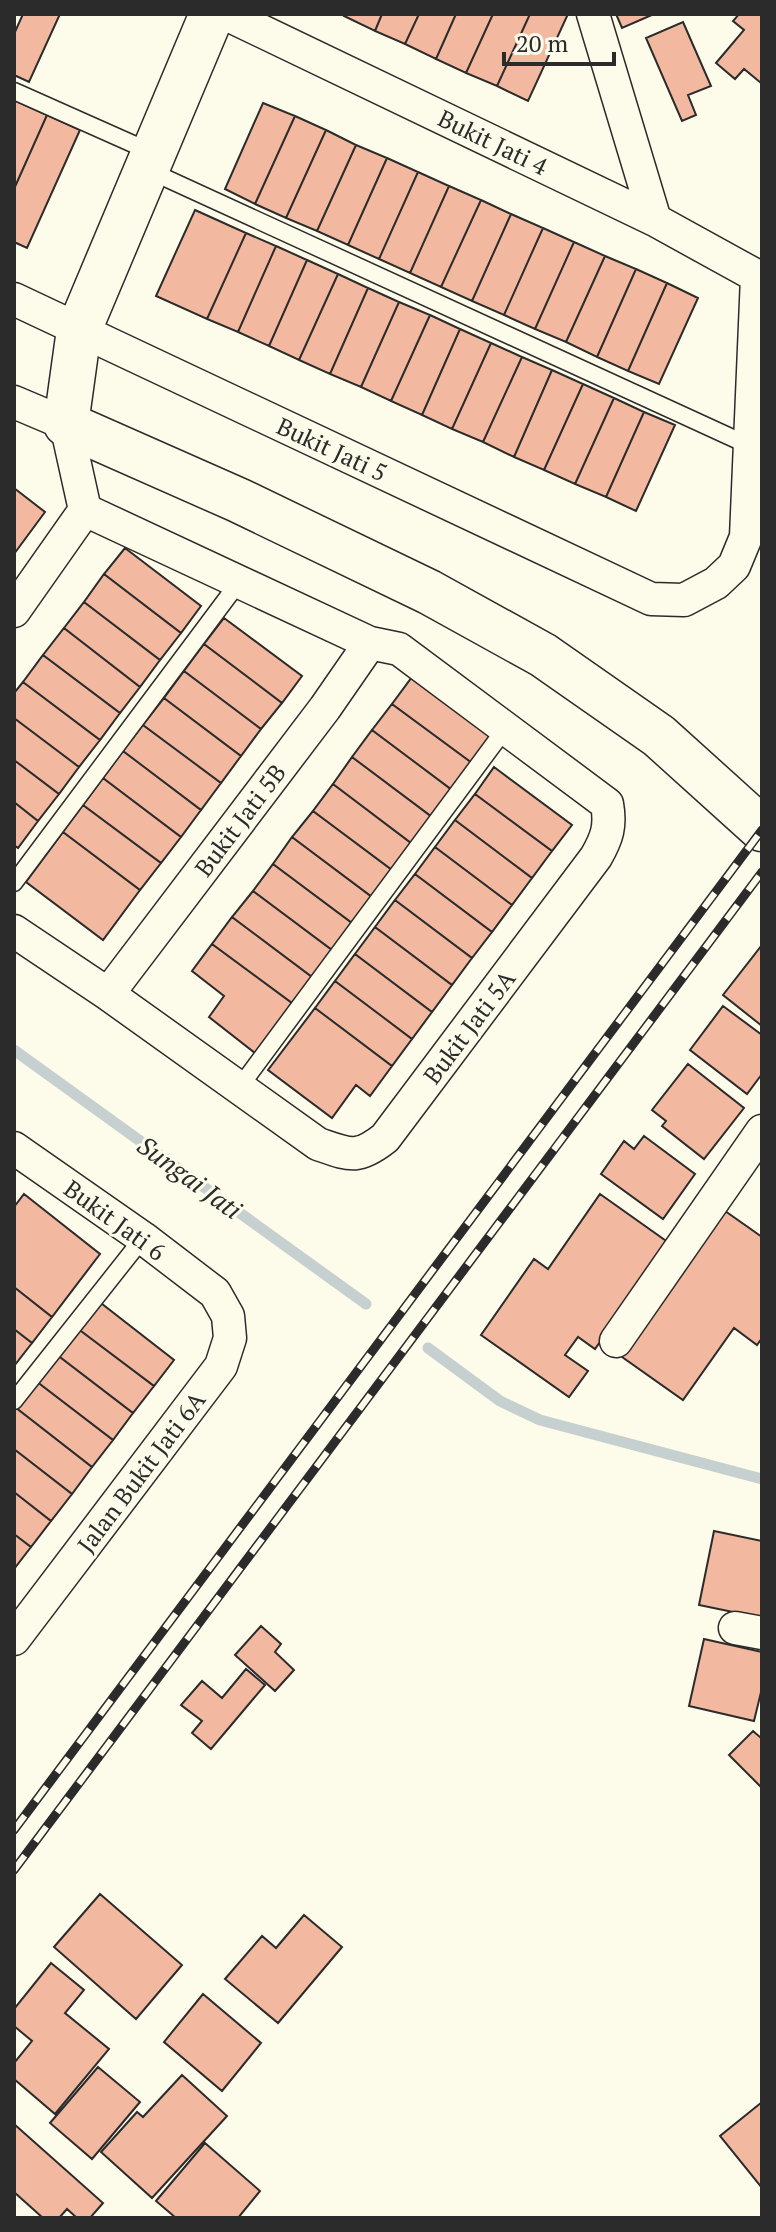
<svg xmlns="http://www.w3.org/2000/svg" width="776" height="2232" font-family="'PT Serif',serif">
  <rect width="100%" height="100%" fill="#fdfbea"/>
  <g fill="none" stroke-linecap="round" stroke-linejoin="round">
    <path stroke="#c7d0d0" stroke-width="11" d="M14,1050L366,1304
      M428,1348L500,1401L540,1420L762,1479"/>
  </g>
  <path fill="#f2b8a0" stroke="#2b2b2b" stroke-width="2" d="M23,14H60L29,82L14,75V34Z
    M345,14H382L375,31L344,16Z
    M382,14H419L405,44L375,31Z
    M419,14H456L436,59L405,44Z
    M456,14H493L466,73L436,59Z
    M493,14H530L497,86L466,73Z
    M530,14H568L528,101L497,86Z
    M616,14H654L622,28Z
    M739,14H762L761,83L744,69L735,79L716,63L744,30L733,21Z
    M683,22L711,86L688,95L696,115L682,121L646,38Z
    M14,100L47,115L14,189Z
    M263,103L295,116L255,204L225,189Z
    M47,115L80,130L27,248L14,242V189Z
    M295,116L326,130L286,218L255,204Z
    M326,130L356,145L317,231L286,218Z
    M356,145L387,158L348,245L317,231Z
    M387,158L418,172L379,259L348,245Z
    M418,172L449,186L410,273L379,259Z
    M449,186L481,200L441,287L410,273Z
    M481,200L511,214L472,301L441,287Z
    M195,210L246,233L207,319L156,296Z
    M511,214L543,228L504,315L472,301Z
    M543,228L574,242L535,329L504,315Z
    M246,233L276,246L238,332L207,319Z
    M574,242L605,256L566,342L535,329Z
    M276,246L307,260L269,346L238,332Z
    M605,256L636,269L597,357L566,342Z
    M307,260L338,274L299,360L269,346Z
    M636,269L667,283L628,371L597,357Z
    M338,274L368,288L330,374L299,360Z
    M667,283L698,298L659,384L628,371Z
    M368,288L399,302L361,387L330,374Z
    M399,302L430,315L391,401L361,387Z
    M430,315L460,329L422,415L391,401Z
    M460,329L491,343L452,429L422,415Z
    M491,343L522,357L483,442L452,429Z
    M522,357L552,370L514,457L483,442Z
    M552,370L583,384L544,470L514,457Z
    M583,384L614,398L575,484L544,470Z
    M614,398L644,412L606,497L575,484Z
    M644,412L675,425L636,511L606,497Z
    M14,488L45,512L14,554Z
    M125,548L201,606L181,633L104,574Z
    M104,574L181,633L160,660L84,602Z
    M84,602L160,660L140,687L64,628Z
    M224,618L302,676L282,703L204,644Z
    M64,628L140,687L120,713L43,655Z
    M204,644L282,703L261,729L184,671Z
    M43,655L120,713L100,740L23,682Z
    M184,671L261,729L241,756L164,698Z
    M412,677L492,737L472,763L392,704Z
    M23,682L100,740L79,767L14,718V693Z
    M164,698L241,756L221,783L143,725Z
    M392,704L472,763L452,790L372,730Z
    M14,718L79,767L59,794L14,760Z
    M143,725L221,783L201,810L123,751Z
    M372,730L452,790L432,817L352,757Z
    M123,751L201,810L181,837L103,778Z
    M352,757L432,817L411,843L333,784Z
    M14,760L59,794L38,821L14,802Z
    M494,767L572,825L552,851L475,794Z
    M103,778L181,837L161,863L83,805Z
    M333,784L411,843L392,870L313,811Z
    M475,794L552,851L532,878L455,820Z
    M14,802L38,821L18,848L14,845Z
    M83,805L161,863L140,890L63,832Z
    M313,811L392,870L372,897L292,837Z
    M455,820L532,878L512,905L435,847Z
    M63,832L140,890L103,940L26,882Z
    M292,837L372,897L352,923L273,864Z
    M435,847L512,905L492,932L415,874Z
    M273,864L352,923L332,950L253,891Z
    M415,874L492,932L472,958L395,900Z
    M253,891L332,950L312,977L232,917Z
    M395,900L472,958L452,985L375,927Z
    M232,917L312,977L292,1003L212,944Z
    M375,927L452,985L432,1012L355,954Z
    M212,944L292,1003L255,1053L209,1017L224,996L192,971Z
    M762,945V1026L723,995Z
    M355,954L432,1012L412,1039L335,981Z
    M335,981L412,1039L392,1066L315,1008Z
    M723,1006L762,1035V1074L747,1094L690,1050Z
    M315,1008L392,1066L370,1096L356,1085L332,1118L268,1070Z
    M688,1064L744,1108L704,1159L662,1126L666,1121L652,1110Z
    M644,1136L695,1174L663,1219L601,1174L624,1141L634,1149Z
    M24,1194L100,1254L52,1317L14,1287V1207Z
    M600,1194L669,1243L595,1349L578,1337L565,1355L588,1371L569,1397L481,1335L534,1259L548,1269Z
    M718,1206L762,1237V1338L757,1345L734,1328L683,1400L615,1352Z
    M14,1287L52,1317L32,1343L14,1329Z
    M97,1300L174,1360L154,1386L77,1328Z
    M77,1328L154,1386L133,1413L56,1354Z
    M14,1329L32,1343L14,1366Z
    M56,1354L133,1413L113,1440L36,1381Z
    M36,1381L113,1440L92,1467L15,1407Z
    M15,1407L92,1467L72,1494L14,1449Z
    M14,1449L72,1494L51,1521L14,1492Z
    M14,1492L51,1521L31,1547L14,1534Z
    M714,1531L762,1541V1618L699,1605Z
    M14,1534L31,1547L14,1569Z
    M261,1626L281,1644L275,1652L294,1670L275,1691L235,1655Z
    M704,1639L762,1652V1688L754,1721L689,1706Z
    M246,1669L265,1685L211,1749L192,1733L202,1721L181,1705L202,1681L222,1698Z
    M753,1731L761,1738L762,1737V1788L729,1755Z
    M100,1894L182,1965L136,2019L54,1947Z
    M304,1915L342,1947L278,2023L225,1979L262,1936L276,1948Z
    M51,1963L84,1990L65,2013L109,2049L55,2114L14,2079V2063L32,2041L14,2026V2009Z
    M203,1994L261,2043L222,2091L164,2042Z
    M98,2067L140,2102L92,2159L50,2123Z
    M182,2075L227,2116L152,2198L101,2152L137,2112L143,2117Z
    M762,2102V2188L720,2136Z
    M14,2124L103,2203L90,2218H77L67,2209L59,2218H43L14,2192Z
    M205,2143L260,2191L238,2218H176L156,2201Z"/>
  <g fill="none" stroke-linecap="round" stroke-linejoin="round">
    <g stroke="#2b2b2b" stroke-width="19">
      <path id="lane" d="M14,91L151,152
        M148,170L750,446
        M14,883L239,582
        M239,1088L505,729
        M14,1401L143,1238"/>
    </g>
    <g stroke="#2b2b2b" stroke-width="35">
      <path id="street" d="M226,14L655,220L762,279
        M593,14L655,220
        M14,299L651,599L684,600L716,583L734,566L746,537L757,277
        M14,402L66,424L85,510L14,611
        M14,931L108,994L318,1144C350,1155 357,1160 385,1138L596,857C607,838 611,826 607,804L399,649L370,643L85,510
        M108,994L325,708L370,643
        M14,1148L143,1238L215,1293L228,1316L230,1338L221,1366L14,1639
        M616,1341L762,1131
        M735,1628L762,1633"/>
    </g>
    <g stroke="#2b2b2b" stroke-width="47">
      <path id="secondary" d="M212,14L79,330L66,424L238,500L429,592L543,655L659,736L762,829"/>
    </g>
    <use href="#lane" stroke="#fdfbea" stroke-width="16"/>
    <use href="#street" stroke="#fdfbea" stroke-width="32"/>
    <use href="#secondary" stroke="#fdfbea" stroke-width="44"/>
    <g stroke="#2b2b2b" stroke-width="9">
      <path id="rail" d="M14,1830L762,830
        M14,1870L762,872"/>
    </g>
    <use href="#rail" stroke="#fdfbea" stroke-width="6" stroke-dasharray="18" stroke-linecap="butt"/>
  </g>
  <g text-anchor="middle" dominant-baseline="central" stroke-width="6" stroke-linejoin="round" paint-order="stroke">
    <g font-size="24" fill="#2b2b2b" stroke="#fdfbea">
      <text transform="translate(493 142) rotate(26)">Bukit Jati 4</text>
      <text transform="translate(332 449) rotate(25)">Bukit Jati 5</text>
      <text transform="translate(240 820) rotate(-53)">Bukit Jati 5B</text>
      <text transform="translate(469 1027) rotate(-53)">Bukit Jati 5A</text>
      <text transform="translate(115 1220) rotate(36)">Bukit Jati 6</text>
      <text transform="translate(141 1472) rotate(-53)">Jalan Bukit Jati 6A</text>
    </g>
    <g font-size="26" font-style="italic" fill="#2b2b2b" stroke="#fdfbea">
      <text transform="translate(190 1177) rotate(36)">Sungai Jati</text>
    </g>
  </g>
  <rect width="776" height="2232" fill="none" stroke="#2b2b2b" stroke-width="32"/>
  <path d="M504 52v12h110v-12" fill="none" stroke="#2b2b2b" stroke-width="4"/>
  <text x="516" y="52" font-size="24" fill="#2b2b2b" stroke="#fdfbea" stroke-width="6" paint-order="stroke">20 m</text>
</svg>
